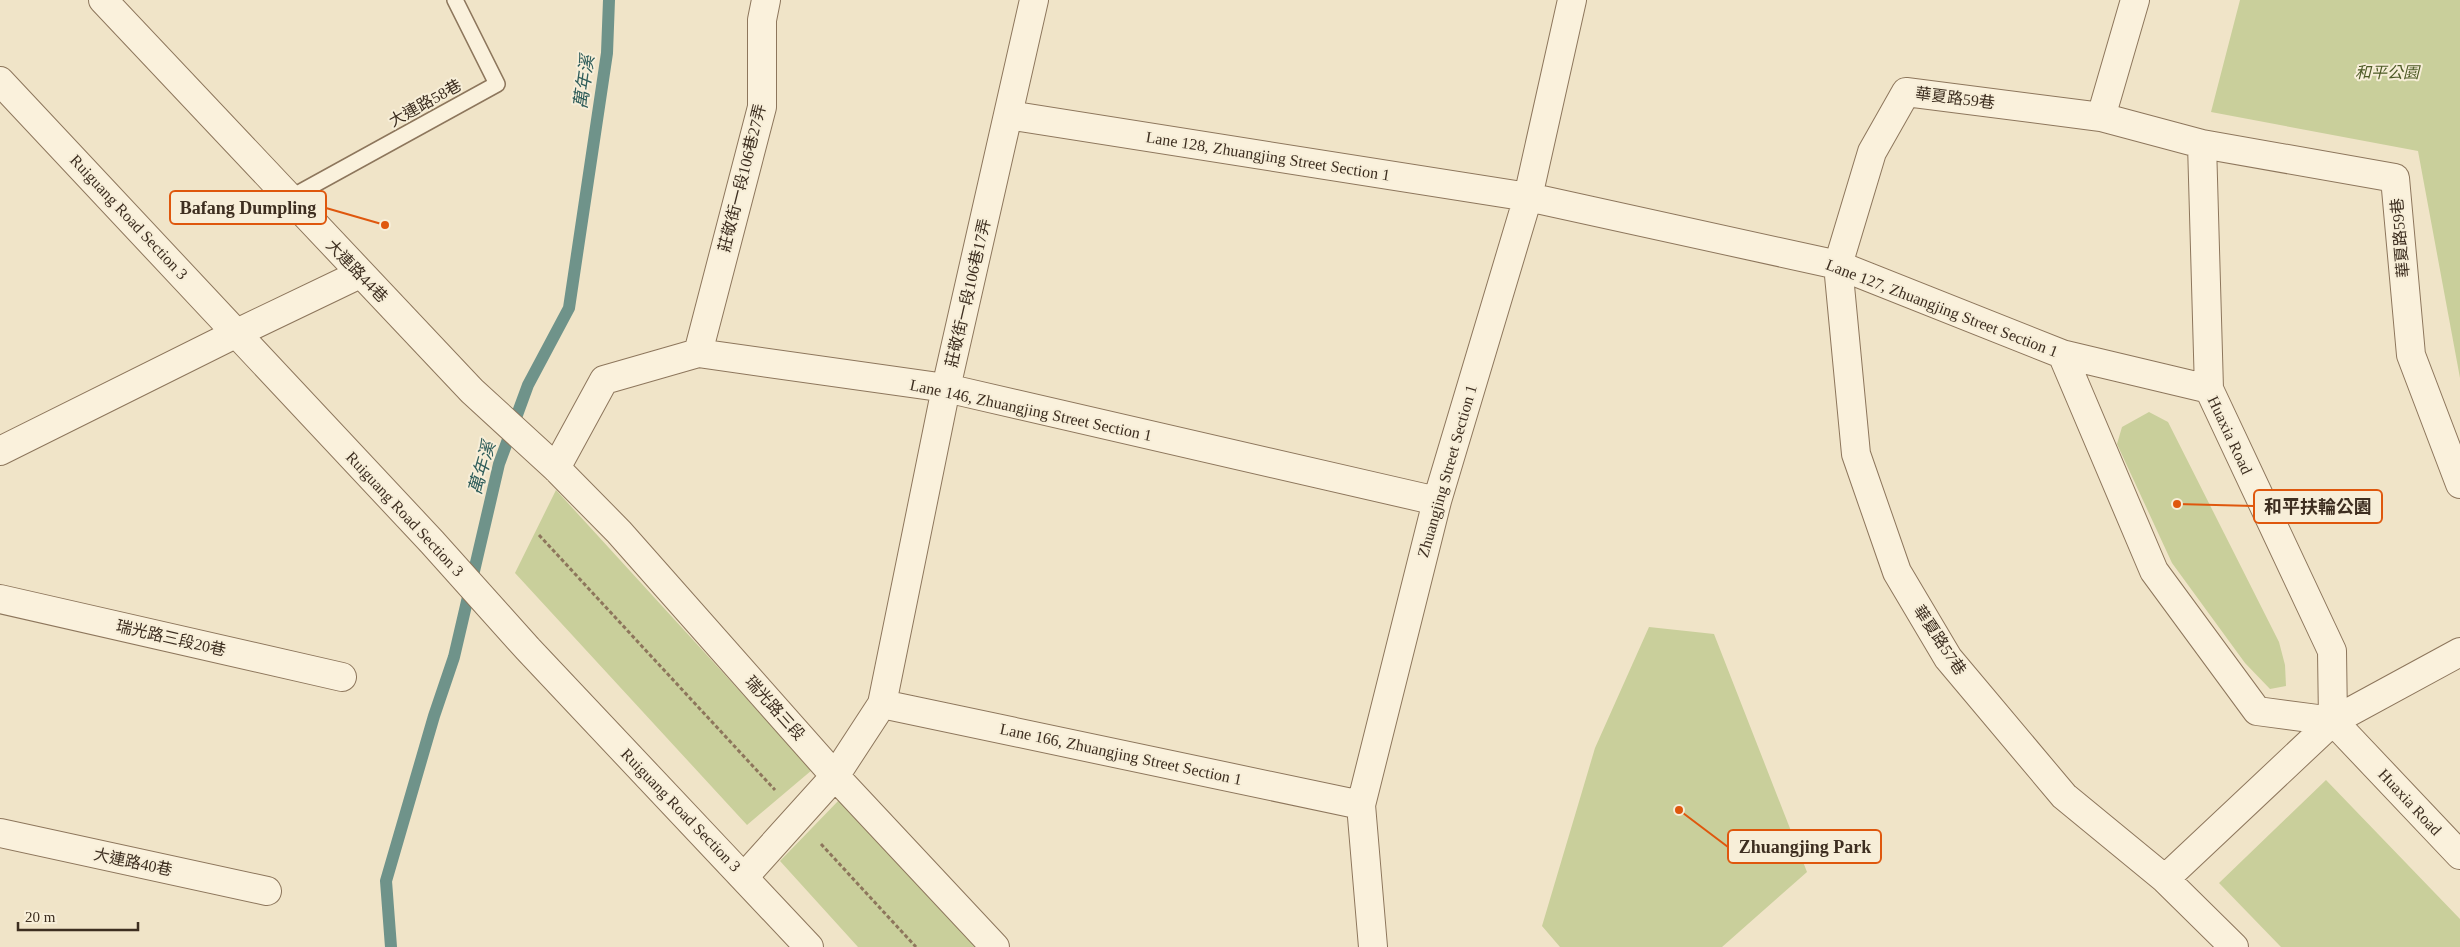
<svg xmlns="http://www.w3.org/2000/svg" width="2460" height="947" font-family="'Times New Roman','Noto Sans TC',serif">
  <rect width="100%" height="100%" fill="#f0e4c8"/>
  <path fill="#c9cf9b" d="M2240,0H2460V378L2418,151L2211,112Z
    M2149,412L2168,422L2279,642L2285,665L2286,686L2270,689L2245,663L2172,563L2117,444L2122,427Z
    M556,490L812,770L747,825L515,573Z
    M1649,627L1714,634L1807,872L1722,947H1560L1542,926L1595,748Z
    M2326,780L2460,919V947H2281L2219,883Z
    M840,799L976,947H858L780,861Z"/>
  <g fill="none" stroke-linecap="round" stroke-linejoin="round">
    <path stroke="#6f938a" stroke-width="12" d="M391,947L386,881L434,716L454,657L499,464L528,385L569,308L607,53L609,0"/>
    <g stroke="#8d765c" stroke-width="18">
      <path id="service" d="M288,199L497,84L455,0"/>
    </g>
    <g stroke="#8d765c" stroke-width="30">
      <path id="minor" d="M103,0L472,391L556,468L619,532L835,776L995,947
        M2135,0L2101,117L2202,144L2395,178L2411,355L2460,484
        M1008,115L1528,197L1838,265L2062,354L2209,389
        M2101,117L1906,92L1872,152L1838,265L1856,454L1897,572L1948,658L2064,796L2165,879L2234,947
        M2202,144L2209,389L2332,651L2333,721L2460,855
        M698,353L762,107V20L766,0
        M2062,354L2154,571L2257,711L2333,721
        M0,451L237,333L360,274
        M556,468L604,380L698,353L946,388L1437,501
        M0,599L342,677
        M882,704L1361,805
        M0,833L267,891
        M744,877L835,776L882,704L946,388L1034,0
        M2165,879L2333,721L2460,652
        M1373,947L1361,805L1437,501L1528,197L1572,0"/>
    </g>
    <g stroke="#8d765c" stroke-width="30">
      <path id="tertiary" d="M0,81L432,542L528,649L809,947"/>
    </g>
    <path stroke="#8d765c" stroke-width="3" stroke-dasharray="4 2.5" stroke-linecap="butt" d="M539,535L775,790
      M821,844L916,947"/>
    <use href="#service" stroke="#faf1dc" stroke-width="15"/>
    <use href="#minor" stroke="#faf1dc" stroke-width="28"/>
    <use href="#tertiary" stroke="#faf1dc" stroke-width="28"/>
  </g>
  <g text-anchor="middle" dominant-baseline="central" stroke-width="4" stroke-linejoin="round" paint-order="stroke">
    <g font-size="16" font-style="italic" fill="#4d5a26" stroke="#f7eed8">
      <text x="2387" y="72">和平公園</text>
    </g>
    <g font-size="16" fill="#3d2e20" stroke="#f7eed8">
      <text transform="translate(1955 98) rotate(7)">華夏路59巷</text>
      <text transform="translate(425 103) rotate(-29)">大連路58巷</text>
      <text transform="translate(1268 156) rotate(9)">Lane 128, Zhuangjing Street Section 1</text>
      <text transform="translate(742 178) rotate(-76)">莊敬街一段106巷27弄</text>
      <text transform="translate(129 217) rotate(47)">Ruiguang Road Section 3</text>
      <text transform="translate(2400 238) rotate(-95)">華夏路59巷</text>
      <text transform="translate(357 271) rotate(46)">大連路44巷</text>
      <text transform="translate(968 293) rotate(-77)">莊敬街一段106巷17弄</text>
      <text transform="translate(1942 308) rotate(21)">Lane 127, Zhuangjing Street Section 1</text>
      <text transform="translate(1031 410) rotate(12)">Lane 146, Zhuangjing Street Section 1</text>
      <text transform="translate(2230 435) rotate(65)">Huaxia Road</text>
      <text transform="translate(1447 471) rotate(-74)">Zhuangjing Street Section 1</text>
      <text transform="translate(405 514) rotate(47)">Ruiguang Road Section 3</text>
      <text transform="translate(171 638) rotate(13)">瑞光路三段20巷</text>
      <text transform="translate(1940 640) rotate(56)">華夏路57巷</text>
      <text transform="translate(775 708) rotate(48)">瑞光路三段</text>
      <text transform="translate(1121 754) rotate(12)">Lane 166, Zhuangjing Street Section 1</text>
      <text transform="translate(2410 802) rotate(47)">Huaxia Road</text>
      <text transform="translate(681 810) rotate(46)">Ruiguang Road Section 3</text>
      <text transform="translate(133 862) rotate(12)">大連路40巷</text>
    </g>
    <g font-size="18" font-style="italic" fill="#2f5d5a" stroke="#f7eed8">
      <text transform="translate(584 82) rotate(-82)">萬年溪</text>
      <text transform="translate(482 468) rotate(-74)">萬年溪</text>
    </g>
  </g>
  <path fill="none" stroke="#df570d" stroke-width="2" d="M385 225L326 208M2177 504L2254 506M1679 810L1728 847"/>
  <g fill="#df570d" stroke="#f7eed8" stroke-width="2">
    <circle cx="385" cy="225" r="5"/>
    <circle cx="2177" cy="504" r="5"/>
    <circle cx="1679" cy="810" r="5"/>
  </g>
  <g fill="#f7eed8" stroke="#df570d" stroke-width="2">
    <rect x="170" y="191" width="156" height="33" rx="5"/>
    <rect x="2254" y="490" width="128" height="33" rx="5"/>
    <rect x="1728" y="830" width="153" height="33" rx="5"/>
  </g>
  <g font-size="18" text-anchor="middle" font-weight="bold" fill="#3d2e20">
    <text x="248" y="214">Bafang Dumpling</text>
    <text x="2318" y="513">和平扶輪公園</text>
    <text x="1805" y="853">Zhuangjing Park</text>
  </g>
  <path d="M18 922v8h120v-8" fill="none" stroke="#3d2e20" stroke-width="2.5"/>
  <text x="25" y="922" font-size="15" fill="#3d2e20" stroke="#f7eed8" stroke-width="4" paint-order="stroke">20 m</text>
</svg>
